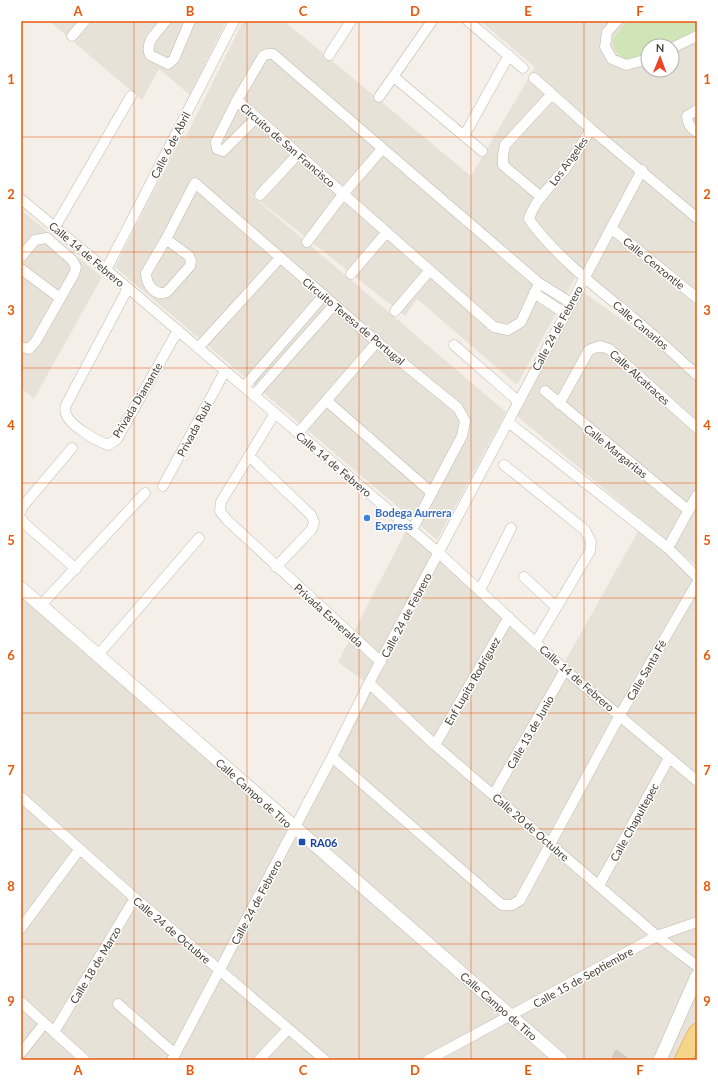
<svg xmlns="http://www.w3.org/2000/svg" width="718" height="1081" font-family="Lato,sans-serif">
  <rect width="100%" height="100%" fill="#f4f0e9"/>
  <path fill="#e7e2d8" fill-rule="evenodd" d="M49,21H226L190,95L159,69L142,100Z
    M243,21H284L471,176L535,67L480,21H697V566L517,416L583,292L652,341L577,275L517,385L417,299L405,316L237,183L506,412L437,540L115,267L182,136L185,138ZM648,46H672V70H648Z
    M21,210L102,277L34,399L21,388Z
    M640,528L697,571V1060H21V591L294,827L364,681L338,662L407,529L564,663Z"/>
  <path fill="#d0e5b5" d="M627,21H697V30L663,46H648V53L628,60C618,56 613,50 613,39Z"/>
  <path fill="#d5ccbf" stroke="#cfc4b3" d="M616,1050L630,1060H611Z"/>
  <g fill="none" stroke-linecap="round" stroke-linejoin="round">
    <g stroke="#bfb8ac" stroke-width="11">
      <path id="minor" d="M166,21C158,31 144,42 150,55L168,64L174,59L190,21
        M468,21L523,68
        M617,21L607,32L605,47L612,59L626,65L648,59
        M72,36L85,21
        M672,48L697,36
        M329,55L351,21
        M394,77L482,151
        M534,78L591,129L697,218
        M379,97L432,21
        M237,100L494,327L508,330L521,322L539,283
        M697,110L687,116C688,124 690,128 697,132
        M256,118L223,151L217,149L216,142L237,100L263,56L267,54H273L539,283L571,303
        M591,129C583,142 575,156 565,169C552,185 535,199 529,219C553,254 598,289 631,316C654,335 675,355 697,375
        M464,136L509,55
        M260,195L298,154
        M541,197L503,165V155L505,145L552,94
        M21,199L128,288L439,553L565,670L697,781
        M55,227L131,96
        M611,228L697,298
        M166,239L189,256L191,261L190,266L167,292C155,297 146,284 146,273L166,239L195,183L377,342L458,408L465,421L462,436L412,530
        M307,242L344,193L382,149
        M21,257L35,240L47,238L72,260L76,267L74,274L36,341L29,349L21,347
        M21,269L60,298
        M106,270L234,21
        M351,274L387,232
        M128,288L66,405C65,408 65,411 66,414C70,426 97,441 108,445L117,439L178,330
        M534,293L566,314
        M395,311L430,270
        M454,345L518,401
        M198,348L280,258
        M244,387L324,295
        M545,391L688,510
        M254,395L334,305
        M327,401L432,493
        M559,404L589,350L600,346L609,349L697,428
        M275,413L221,502L220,511L227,520L381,662
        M508,422L668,548L697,577
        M298,433L377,342
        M249,456L311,515L314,522L312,529L276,567
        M504,465L585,530L591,542L590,551L536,642
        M163,486L225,371
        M21,511L23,506L72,448
        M21,518L24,523L76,569
        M668,548L697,495
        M524,577L556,607
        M480,590L511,528
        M41,605L145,493
        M98,655L199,538
        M369,683L435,745L657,936L697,966
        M435,745L509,617
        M332,757L502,905H512L520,900L620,715L697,583
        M494,794L565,670
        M21,797L135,898L325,1060
        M599,885L669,758
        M21,928L79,850
        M21,1002L85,1060
        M118,1004L175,1054
        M54,1032L135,898
        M21,1053L44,1024
        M172,1060L332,757L369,683L642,170
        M259,1060L288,1029
        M428,1060L657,936L697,922"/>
    </g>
    <g stroke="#bfb8ac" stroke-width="14">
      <path id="tertiary" d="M21,588L561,1060
        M660,1060L697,976"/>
    </g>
    <g stroke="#d49e42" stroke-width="18">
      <path id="trunk" d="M683,1060L697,1032"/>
    </g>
    <use href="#minor" stroke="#fff" stroke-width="10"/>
    <use href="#tertiary" stroke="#fff" stroke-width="13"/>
    <use href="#trunk" stroke="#f6d488" stroke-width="17"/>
  </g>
  <path fill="none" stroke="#e8590c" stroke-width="1" stroke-opacity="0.55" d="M134,21V1060M247,21V1060M359,21V1060M471,21V1060M584,21V1060M21,137H697M21,252H697M21,368H697M21,483H697M21,598H697M21,713H697M21,829H697M21,944H697"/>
  <circle fill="#3f7fe0" stroke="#fff" stroke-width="1.5" cx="367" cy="518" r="4"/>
  <rect fill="#1a4fb4" stroke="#fff" stroke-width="1.5" x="298" y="838" width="8" height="8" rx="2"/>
  <g text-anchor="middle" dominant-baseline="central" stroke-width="3" stroke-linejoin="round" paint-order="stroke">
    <g font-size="11" fill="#474138" stroke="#fff">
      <text transform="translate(170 145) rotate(-63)">Calle 6 de Abril</text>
      <text transform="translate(288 145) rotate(41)">Circuito de San Francisco</text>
      <text transform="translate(568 161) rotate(-54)">Los Angeles</text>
      <text transform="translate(87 254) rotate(40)">Calle 14 de Febrero</text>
      <text transform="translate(654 263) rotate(39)">Calle Cenzontle</text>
      <text transform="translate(354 321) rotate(40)">Circuito Teresa de Portugal</text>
      <text transform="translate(641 325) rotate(40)">Calle Canarios</text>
      <text transform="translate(557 328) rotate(-62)">Calle 24 de Febrero</text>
      <text transform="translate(640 377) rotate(42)">Calle Alcatraces</text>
      <text transform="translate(137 400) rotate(-59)">Privada Diamante</text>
      <text transform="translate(194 429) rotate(-62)">Privada Rubí</text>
      <text transform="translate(616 451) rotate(39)">Calle Margaritas</text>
      <text transform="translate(334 464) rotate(40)">Calle 14 de Febrero</text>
      <text transform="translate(329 615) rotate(42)">Privada Esmeralda</text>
      <text transform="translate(406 615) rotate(-62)">Calle 24 de Febrero</text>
      <text transform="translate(646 670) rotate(-60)">Calle Santa Fé</text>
      <text transform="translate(577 678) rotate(41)">Calle 14 de Febrero</text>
      <text transform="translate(472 681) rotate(-60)">Enf Lupita Rodríguez</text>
      <text transform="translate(530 732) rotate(-60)">Calle 13 de Junio</text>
      <text transform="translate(254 793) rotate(42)">Calle Campo de Tiro</text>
      <text transform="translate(634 822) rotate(-61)">Calle Chapultepec</text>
      <text transform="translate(531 827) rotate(41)">Calle 20 de Octubre</text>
      <text transform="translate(256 902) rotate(-62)">Calle 24 de Febrero</text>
      <text transform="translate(172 930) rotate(40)">Calle 24 de Octubre</text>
      <text transform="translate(95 965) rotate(-59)">Calle 18 de Marzo</text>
      <text transform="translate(583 977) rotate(-29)">Calle 15 de Septiembre</text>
      <text transform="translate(499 1006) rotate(41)">Calle Campo de Tiro</text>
    </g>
    <g font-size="11" font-weight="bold" fill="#366cbe" stroke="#fff" text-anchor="start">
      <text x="375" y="512">Bodega Aurrera<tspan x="375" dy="13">Express</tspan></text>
    </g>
    <g font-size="11" font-weight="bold" fill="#164399" stroke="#fff" text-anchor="start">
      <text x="310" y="842">RA06</text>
    </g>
  </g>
  <rect width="718" height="1081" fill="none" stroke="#ffffff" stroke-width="44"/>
  <g transform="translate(660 58) rotate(1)"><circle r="19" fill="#ffffff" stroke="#b5b3af"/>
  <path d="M0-3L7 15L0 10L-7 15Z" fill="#ed4327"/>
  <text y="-6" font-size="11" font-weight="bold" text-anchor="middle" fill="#474138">N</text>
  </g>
  <rect x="22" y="22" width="674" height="1037" fill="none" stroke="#e8590c" stroke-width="1.5"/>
  <g font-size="13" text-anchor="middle" font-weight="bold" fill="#e8590c">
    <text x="78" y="16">A</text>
    <text x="190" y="16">B</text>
    <text x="303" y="16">C</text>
    <text x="415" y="16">D</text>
    <text x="528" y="16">E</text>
    <text x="640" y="16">F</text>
    <text x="11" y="84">1</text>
    <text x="707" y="84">1</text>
    <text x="11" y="199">2</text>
    <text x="707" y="199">2</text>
    <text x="11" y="315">3</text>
    <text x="707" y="315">3</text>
    <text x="11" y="430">4</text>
    <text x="707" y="430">4</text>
    <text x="11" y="545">5</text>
    <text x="707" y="545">5</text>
    <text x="11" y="660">6</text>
    <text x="707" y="660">6</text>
    <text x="11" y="775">7</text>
    <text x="707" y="775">7</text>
    <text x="11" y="891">8</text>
    <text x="707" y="891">8</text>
    <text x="11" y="1006">9</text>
    <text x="707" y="1006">9</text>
    <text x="78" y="1075">A</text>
    <text x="190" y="1075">B</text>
    <text x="303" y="1075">C</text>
    <text x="415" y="1075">D</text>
    <text x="528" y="1075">E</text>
    <text x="640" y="1075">F</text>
  </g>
</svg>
